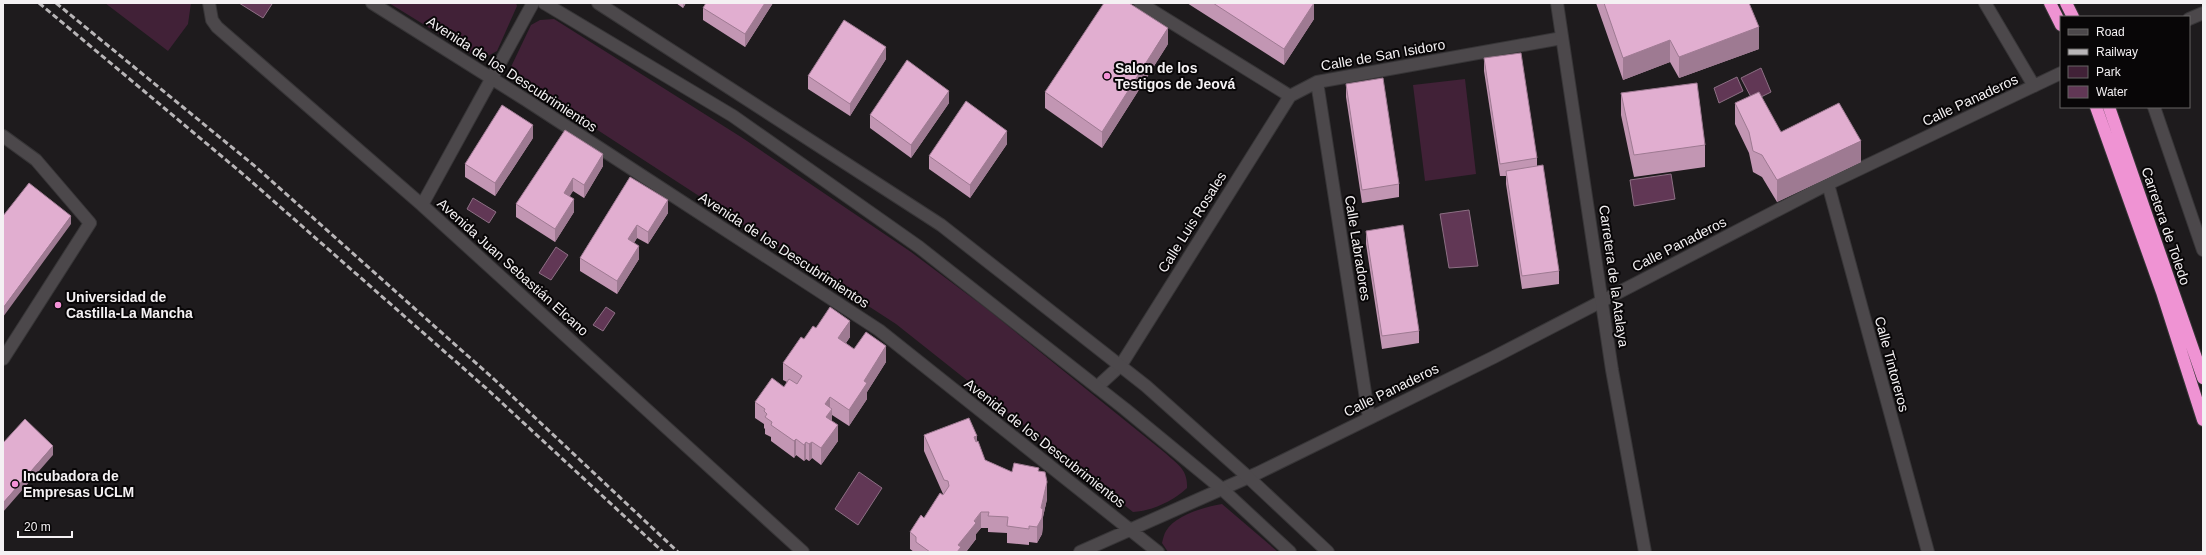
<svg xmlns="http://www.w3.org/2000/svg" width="2206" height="555" font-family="Helvetica,sans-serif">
  <rect width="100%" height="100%" fill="#1e1b1d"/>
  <path fill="#412137" d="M105,3H191L188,24L168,51Z
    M389,3H516L517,6L497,51L486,57L478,58Z
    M554,19L741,137L911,252L987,309L1164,452C1177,464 1188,469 1187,488C1173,501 1152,511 1133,512L896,324L513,75L510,69L531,25L540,20Z
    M1465,79L1476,174L1425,181L1413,85Z
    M1222,504L1278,552H1168L1162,543C1163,539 1164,534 1166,531C1175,515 1205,507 1222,504Z"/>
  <path fill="#613755" stroke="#8d6f84" d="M239,3H270L272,4L263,18Z
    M1761,68L1771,92L1753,101L1741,78Z
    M1737,77L1743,91L1719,103L1714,88Z
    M1671,174L1675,199L1634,206L1630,180Z
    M473,198L496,212L489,223L467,209Z
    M1469,210L1478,266L1449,268L1440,214Z
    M556,247L568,255L551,280L539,273Z
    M606,307L615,313L603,331L593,325Z
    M859,472L882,488L858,525L835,509Z"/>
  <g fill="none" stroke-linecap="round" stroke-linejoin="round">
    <g stroke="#373537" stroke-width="14">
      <path id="street" d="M209,3L212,20L217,27L422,205L803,552
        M372,3L526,100L879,330L1158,552
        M1140,3L1290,96L1317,82L1562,38
        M1985,3L2034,86
        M2189,19L2203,13
        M1317,82L1369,418
        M2154,107L2203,250
        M3,136L36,160L90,223L3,359
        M1828,184L1928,552
        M422,205L533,3
        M1097,387L1121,365L1290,96
        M1080,552L1258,473L1494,357L1828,184L2061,73"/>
    </g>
    <g stroke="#373537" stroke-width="14">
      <path id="secondary" d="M544,3L733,116L919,247L1125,409L1222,489L1290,552
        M598,3L941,225L1146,386L1248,477L1328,552
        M1557,3L1612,370L1645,552"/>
    </g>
    <g stroke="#373537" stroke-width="14">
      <path id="highway" d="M2050,3L2061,25
        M2066,3L2073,17
        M2096,107L2162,292L2203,420
        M2109,107L2203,378"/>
    </g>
    <use href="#street" stroke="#4c484b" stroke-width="12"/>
    <use href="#secondary" stroke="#4c484b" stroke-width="12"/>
    <use href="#highway" stroke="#ef93d3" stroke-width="12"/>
    <path stroke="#b8b5b7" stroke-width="3" stroke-dasharray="6 3" stroke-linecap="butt" d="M39,3L244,175L487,389L663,552
      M56,3L256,167L496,381L678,552"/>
  </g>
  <path fill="#c296b3" d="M676,3H686L683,8Z
    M706,3H773L745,47L703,20V8Z
    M1187,3H1314V19L1284,65Z
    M1596,3H1749L1759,49L1679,78L1670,62L1623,80Z
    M1168,44L1102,148L1045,108V92Z
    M1484,58L1537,158V166L1559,271V284L1522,289L1506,184V176H1500L1484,71Z
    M886,59L850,116L808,89V76Z
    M1346,84L1399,184V197L1362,203L1346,97Z
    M1621,93L1705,145V167L1634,177L1621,115Z
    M949,103L911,158L870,128V115Z
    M1735,103L1781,132L1861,162L1777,202L1762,177L1753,172L1749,153L1735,124Z
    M565,130L603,166L584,198L573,191L569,196L574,212L555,242L516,217V204Z
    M533,138L495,196L465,177V164Z
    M1007,144L970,198L929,169V156Z
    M630,177L668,213L648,244L637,238L634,243L639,259L617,294L580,271V258Z
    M1366,231L1419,331V343L1382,349L1366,244Z
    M816,328L850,337L846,343L854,349L886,362L867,392V399L849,426L832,415V421L838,441L821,465L812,458L809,461L806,459L804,461L796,455L794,458L771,441V437L765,434V429L764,428V424L755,418V402L784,387L787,382L783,380V363L804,339Z
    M924,435L977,441L985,460L1012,472L1039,471L1047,499L1043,517V525L1042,534L1037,543L1029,542V545L1007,543V533L988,532V528H981L976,534V539L966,552H914L910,549V532L924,518L943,494L924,451Z"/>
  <path fill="#9e7a92" d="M683,3H686L683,8Z
    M765,3H773L745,47V34Z
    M1314,3V19L1284,65V49Z
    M1759,27V49L1679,78V57Z
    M1168,28V44L1102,148V132Z
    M1670,40V62L1623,80V58Z
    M886,47V59L850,116V104Z
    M949,91V103L911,158V145Z
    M533,125V138L495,196V183Z
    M1007,131V144L970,198V185Z
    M1861,141V162L1777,202V180Z
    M603,154V166L584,198V185Z
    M573,178V191L564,206V193Z
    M574,199V212L555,242V229Z
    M668,200V213L648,244V232Z
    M71,216V224L3,317V308Z
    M637,225V238L628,252V239Z
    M639,246V259L617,294V281Z
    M850,321V337L838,354V338Z
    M886,346V362L867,392V399L849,426V410L864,381Z
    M830,397V413L832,409V425L825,420V404Z
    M838,425V441L821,465V448Z
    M977,436V452L974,437Z
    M796,439V455L794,458V441Z
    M806,442V459L804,461V445Z
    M812,442V458L809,461V444Z
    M53,446V455L3,512V503Z
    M1047,482V499L1043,517V525L1042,534L1037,543V527Z
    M981,512V528L976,534V539L966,552H957L958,545Z"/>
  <path fill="#e1aed0" stroke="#9e7a92" d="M706,3H765L745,34L703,8Z
    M1104,3H1129L1168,28L1102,132L1045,92Z
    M1213,3H1314L1284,49Z
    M1604,3H1749L1759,27L1679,57L1670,40L1623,58Z
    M844,20L886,47L850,104L808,76Z
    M1521,53L1537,158L1500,164L1484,58Z
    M907,60L949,91L911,145L870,115Z
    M1383,78L1399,184L1362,190L1346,84Z
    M1697,83L1705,145L1634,155L1621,93Z
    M1759,92L1781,132L1839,103L1861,141L1777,180L1762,155L1753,151L1749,132L1735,103Z
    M966,101L1007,131L970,185L929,156Z
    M502,105L533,125L495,183L465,164Z
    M565,130L603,154L584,185L573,178L564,193L574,199L555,229L516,204Z
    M1543,165L1559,271L1522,276L1506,171Z
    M630,177L668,200L648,232L637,225L628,239L639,246L617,281L580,258Z
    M29,183L71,216L3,308V216Z
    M1403,225L1419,331L1382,336L1366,231Z
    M830,307L850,321L838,338L854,349L866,332L886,346L864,381L867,383L849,410L830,397L825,404L832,409L826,417L838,425L821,448L812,442L809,444L806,442L804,445L796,439L794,441L771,425L772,422L765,417L767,414L764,411L765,409L755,402L772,378L784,387L789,379L797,384L802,376L783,363L801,337L804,339L813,326L816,328Z
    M969,418L977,436L974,437L976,442L978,441L985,460L1012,472L1014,463L1039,468L1038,471L1045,472L1047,482L1041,508L1043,509L1042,518L1037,527L1029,526V529L1007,526L1008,517L988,516L989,512H981L974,521L976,523L958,545L961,547L957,552H930L916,542V537L910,532L921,515L924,518L940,493L943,495L949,486L948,481L944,480L924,435Z
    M25,419L53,446L3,503V443Z"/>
  <g fill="#f391d6" stroke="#080607" stroke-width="1.5">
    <circle cx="1107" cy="76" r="4"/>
    <circle cx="58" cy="305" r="4"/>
    <circle cx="15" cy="484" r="4"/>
  </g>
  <g text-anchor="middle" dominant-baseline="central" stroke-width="4" stroke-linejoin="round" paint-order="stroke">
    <g font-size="14" fill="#f4f1f3" stroke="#080607">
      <text transform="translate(1383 55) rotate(-10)">Calle de San Isidoro</text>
      <text transform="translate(512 74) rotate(33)">Avenida de los Descubrimientos</text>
      <text transform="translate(1970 100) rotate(-25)">Calle Panaderos</text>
      <text transform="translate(1192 222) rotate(-58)">Calle Luis Rosales</text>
      <text transform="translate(2166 226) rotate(71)">Carretera de Toledo</text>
      <text transform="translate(1679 244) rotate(-27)">Calle Panaderos</text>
      <text transform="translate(1358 248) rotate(81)">Calle Labradores</text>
      <text transform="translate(784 250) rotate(33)">Avenida de los Descubrimientos</text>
      <text transform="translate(513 267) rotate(42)">Avenida Juan Sebastián Elcano</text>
      <text transform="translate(1614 276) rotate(82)">Carretera de la Atalaya</text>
      <text transform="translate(1892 364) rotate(75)">Calle Tintoreros</text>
      <text transform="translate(1391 390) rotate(-26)">Calle Panaderos</text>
      <text transform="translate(1045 443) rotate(38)">Avenida de los Descubrimientos</text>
    </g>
    <g font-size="14" font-weight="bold" fill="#f4f1f3" stroke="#080607" text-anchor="start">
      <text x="1115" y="68">Salon de los<tspan x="1115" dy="16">Testigos de Jeová</tspan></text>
      <text x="66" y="297">Universidad de<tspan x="66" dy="16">Castilla-La Mancha</tspan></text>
      <text x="23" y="476">Incubadora de<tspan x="23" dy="16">Empresas UCLM</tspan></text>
    </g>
  </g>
  <rect width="2206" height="555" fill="none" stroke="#f4f1f3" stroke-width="8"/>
  <rect x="2060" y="16" width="130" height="92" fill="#080607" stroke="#666465"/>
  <rect x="2068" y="29" width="20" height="6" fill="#4c484b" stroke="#666465"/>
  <text x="2096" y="36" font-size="12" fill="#f4f1f3">Road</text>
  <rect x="2068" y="49" width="20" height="6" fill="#b8b5b7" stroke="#666465"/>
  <text x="2096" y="56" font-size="12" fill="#f4f1f3">Railway</text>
  <rect x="2068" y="66" width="20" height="12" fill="#412137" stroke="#666465"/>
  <text x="2096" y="76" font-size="12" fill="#f4f1f3">Park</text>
  <rect x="2068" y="86" width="20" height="12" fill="#613755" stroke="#666465"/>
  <text x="2096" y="96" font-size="12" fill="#f4f1f3">Water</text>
  <path d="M18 531v6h54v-6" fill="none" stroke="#f4f1f3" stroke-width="2"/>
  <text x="24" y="531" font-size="12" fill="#f4f1f3" stroke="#080607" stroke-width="3" paint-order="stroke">20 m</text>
</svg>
